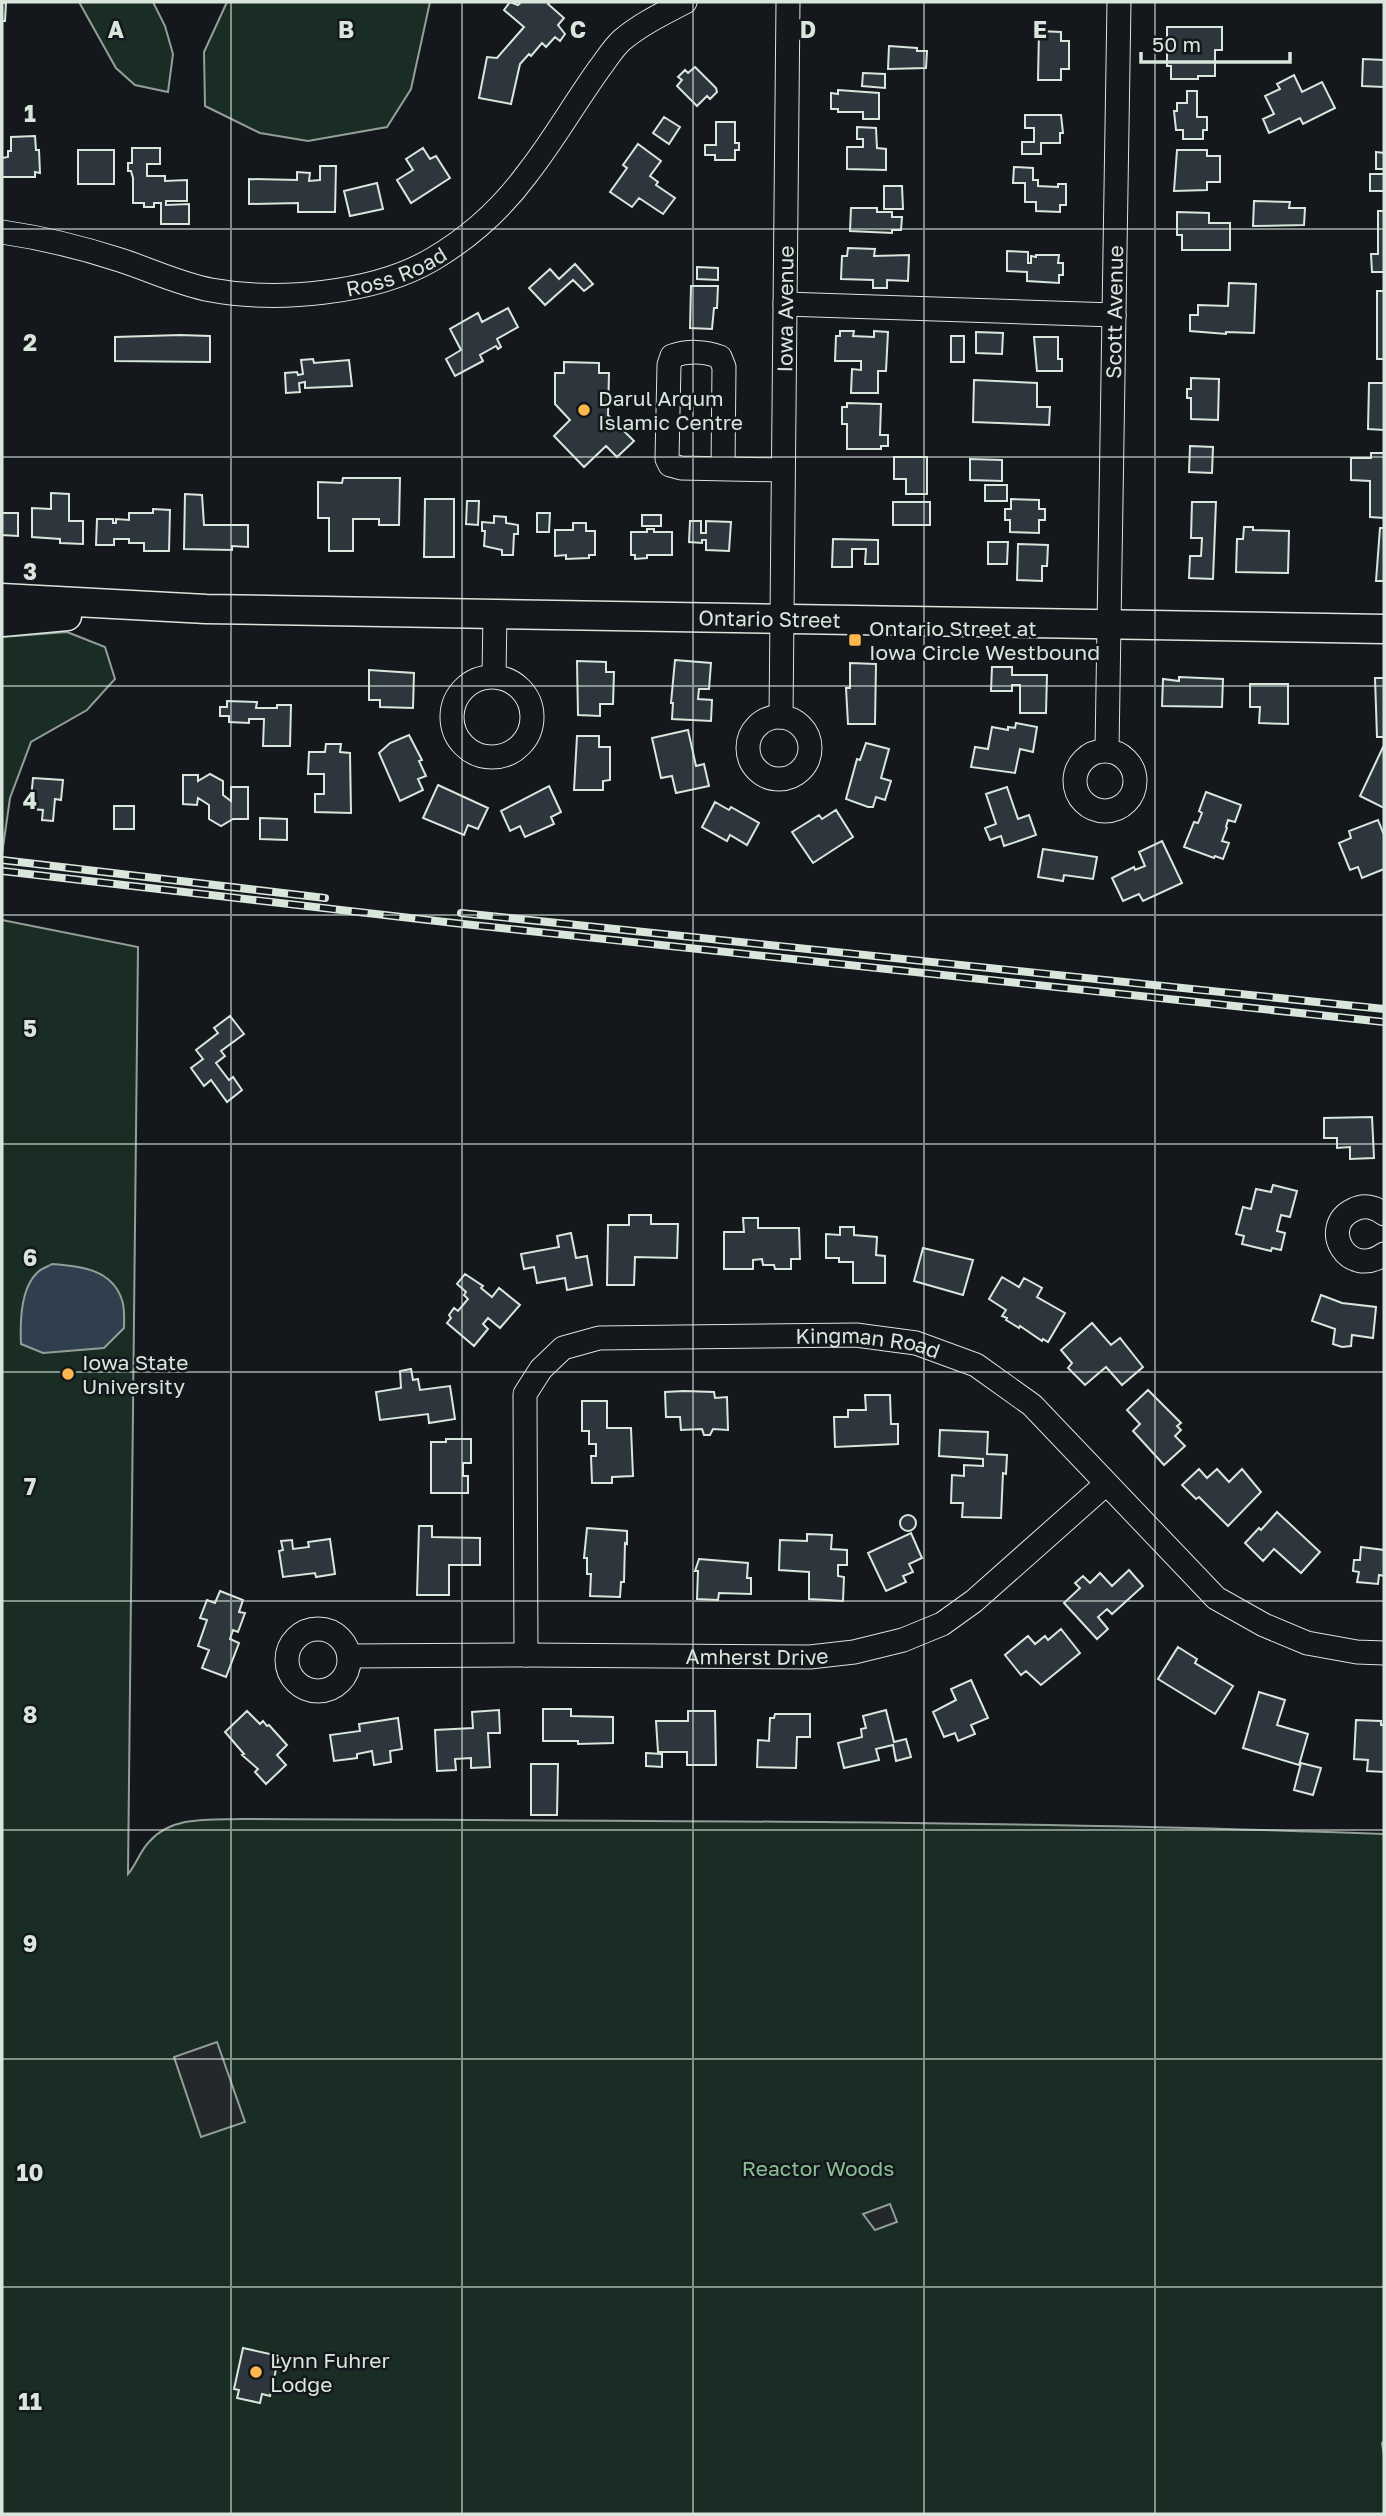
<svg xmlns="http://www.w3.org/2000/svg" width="1386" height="2516" font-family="'Golos Text',sans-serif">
  <rect width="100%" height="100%" fill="#14181c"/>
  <path fill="#1a2d24" stroke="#939e99" stroke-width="2" d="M79,2H153L165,26L173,54L168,92L135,85L116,68Z
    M227,2H430L411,89L387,127L308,141L260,133L205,106L204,52Z
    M67,632L105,647L115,679L87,710L31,742L10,798L2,854V637Z
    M2,920L138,947L128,1874C136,1865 140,1851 149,1842C172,1815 212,1820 243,1819C624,1821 1004,1820 1384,1834V2441L1382,2443L1384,2455V2514H2Z"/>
  <path fill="#24282b" stroke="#939e99" stroke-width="2" d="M217,2042L245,2122L201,2137L174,2057Z
    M890,2204L897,2222L875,2230L863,2214Z"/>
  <path fill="#2f3f4d" stroke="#939e99" stroke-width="2" d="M52,1264C80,1266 112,1269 122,1300C125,1308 124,1319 124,1328L104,1348L43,1353L21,1344C20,1323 20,1289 37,1273C40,1269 47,1267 52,1264Z"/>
  <path fill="#2c363c" stroke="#d8e6dc" stroke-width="2" d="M510,2L518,5L521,2H550L548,4L564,18L558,25L565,34L560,41L555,37L546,47L542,43L531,56L529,54L520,64L511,104L479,98L487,57L497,58L524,27L504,10Z
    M2,3H6L5,21H2Z
    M1167,27H1222V50H1215V76H1198V79H1171V66H1167Z
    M1039,31L1061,32V41H1069V69H1061V80H1038Z
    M889,46L917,48V51H927L926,68L888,69Z
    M1363,59L1384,60V87L1362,86Z
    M695,67L716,88L717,92L710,99L707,96L697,106L677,86L682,80L678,77L685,70L688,73Z
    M863,73L885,74V88L862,86Z
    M1294,75L1302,92L1322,82L1335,108L1303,124L1300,118L1269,133L1263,119L1274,114L1265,96L1280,89L1277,84Z
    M838,90L879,93V119H863V112H838V109H831V93L838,94Z
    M1187,91H1197V117H1207V130H1203V139H1183V130H1176L1174,111H1177V103H1187Z
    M1025,115H1061L1063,133H1060V143H1041V154H1022V142H1034V128H1025Z
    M664,117L680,127L669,144L653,133Z
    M716,122H735V143H739V150H735V160H715V155H705V145H716Z
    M857,127L876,128L877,148L886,149V170L847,169V147H863V139H857Z
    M35,136L36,150H39L40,173L35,172V177H2V158L8,157V151H11V137Z
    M638,144L661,161L650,176L658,182L656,185L675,198L663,214L639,198L632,207L610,192L627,168L623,165Z
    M132,148H160V164H147V176H165V181L187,180V201H166V205L189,204V224H161V203H154V207H144V203H133V178L131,171H128V163H132Z
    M423,148L430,159L436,156L450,178L411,203L397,180L413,170L406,159Z
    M78,150H114V184H78Z
    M1177,150H1207V156H1220V182H1207V190L1174,191Z
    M1376,152L1384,153V169H1376Z
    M320,166H336L335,212H298V203L249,204V179L297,180V172L310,173L309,181L320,180Z
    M1014,167L1033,168V180H1038V186L1058,187V184H1066V205H1060V212L1036,211V202H1025V183H1013Z
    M1370,174H1384V191H1370Z
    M377,183L383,209L350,216L344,191Z
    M884,186H902L903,209H884Z
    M1254,201L1290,202L1289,208H1305L1304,225L1253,226Z
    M851,208H877V212H892V217H902L901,230H892V233L850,231Z
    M1378,211H1384V272H1372L1371,254H1378Z
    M1177,212L1209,213V223H1230V250H1182V235H1177Z
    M848,248L875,249L874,256L909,255L908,281L887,280V288H873V280L841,279L842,256H847Z
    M1007,251L1028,252V263H1031V256L1036,257V255H1059L1058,263H1063V275H1059V283L1027,281V272L1007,271Z
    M575,264L593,284L584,291L573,280L545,305L529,288L550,269L559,279Z
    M697,267L718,268V280L697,279Z
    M1229,283L1256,284L1254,333L1226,332V334L1190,331V315H1198V305L1228,306Z
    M691,286H718L717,308H714L712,329L690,328Z
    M1377,291H1384V359H1377Z
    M508,308L518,327L497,339L501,347L498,349L496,346L480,355L483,361L455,376L446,359L461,350L450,329L478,313L482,322Z
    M840,331H854L853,336L874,337V331L888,332L886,371H878V393H851L852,369L861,370V361H835L836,336H840Z
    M976,332L1003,333L1002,354L976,353Z
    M180,335L210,336V362L115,361V337Z
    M951,336H964V362H951Z
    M1034,337H1058V359H1062V371H1037Z
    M313,359L314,363L349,360L352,386L305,388V382L299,383L300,392L286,393L285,373L297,372L298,375L303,374L301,360Z
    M564,362L599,363V373H609L608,415L634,441L617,457L606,446L584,467L554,436L570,420L555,404V373H564Z
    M1191,378L1219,379L1218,420L1191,419V398H1187V389H1191Z
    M974,380L1037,383V407H1050L1049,425L973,422Z
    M1369,383H1384V430L1368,429Z
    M847,403L881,404L880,435H888V446H881V449H847V424H842V407H847Z
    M1190,446L1213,447L1212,473L1189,472Z
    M1371,453H1384V518L1370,517V481L1351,480V458H1371Z
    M894,457H927V494H906V479H894Z
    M970,459L1002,460V481L970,480Z
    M343,478H400L399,525H379V519H353V551H329V518H318V482L342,483Z
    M985,485H1007V501H985Z
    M51,493L69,494V521H83V544L60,543V539L32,537V508L51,509Z
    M185,494L202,495L204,525H248V547L232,546V550L184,549Z
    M425,499H454V557H424Z
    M1011,499L1039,500V509H1045V520H1039V533L1010,532V520H1005V509H1011Z
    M467,501H479L478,525L466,524Z
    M893,502H930V525H893Z
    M1192,502H1216L1213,579L1189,578L1190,556H1201L1202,538H1191Z
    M153,509L170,510L169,551H144V543H129V539H114V545H96L97,519H113V523H116V519L129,520V513H153Z
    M2,513H18V536L2,535Z
    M537,513H550L549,532H537Z
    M642,515H661V526H642Z
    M494,516L506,517V523L518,525V534H514L513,555H502V550L484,546L485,531H482V522L494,523Z
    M690,521H701V533H706V521L731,522L729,551L706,550V540H702V543L689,542Z
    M573,523H586V531H595V555H589V558L566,559V555L555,556V530H573Z
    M1244,527H1253V530L1289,531L1288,573L1236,572L1237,539H1243Z
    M1380,528H1384V581H1376Z
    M647,529H654V532H672V555H647V558L635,559V555H631V532H647Z
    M833,539L878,540V564H865L866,549H852V567H832Z
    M988,542H1008L1007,564H988Z
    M1018,544L1048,545L1047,566H1042V581L1017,580Z
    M675,660L711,663L709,689H699L698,699L712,700L711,721L672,719L673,703H671Z
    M577,661L606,662V672H614L613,704H600V716L578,715Z
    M850,663L876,664L875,724H848L846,688H850Z
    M992,667H1012V675H1047L1046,713H1020V685H1012V691H991Z
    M369,670L414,673L413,708L380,707V700H369Z
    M1179,677L1223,679L1222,707L1162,706L1163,679L1179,681Z
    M1375,678H1384V737H1377Z
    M1250,684H1288V724L1259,723L1260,707H1250Z
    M227,701L257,702L256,708H277V705H291L290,746H263L264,719H249V723L229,722V716H220V707H227Z
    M1016,723L1037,727L1033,752L1020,749L1015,773L971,767L975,747L988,749L992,727L1008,730V727L1015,728Z
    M688,730L696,766L704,764L709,786L676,793L672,776L661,778L652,738Z
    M409,735L422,760L419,761L426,776L418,779L423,790L400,801L379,753L390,743Z
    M577,736H599V747H610V780L603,781V790H574Z
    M866,743L889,749L881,778L891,781L885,800L876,797L873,807H868L846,799L857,759L860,760Z
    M326,744H341L340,752L350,753L351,813L315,812V794H324V774H308L309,752H325Z
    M1384,745V808L1360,796Z
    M210,774L223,781V795L231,801V787H248V819H233L221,826L209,819V805L198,798L197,805L183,804V775H198V781Z
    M33,778L63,780L61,800L55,799L53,821L42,820L43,810L30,809Z
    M438,785L488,808L478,829L468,825L464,835L423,818Z
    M549,786L561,812L551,817L554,824L525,837L520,826L510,831L501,811Z
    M1007,787L1018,819L1029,815L1036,835L1004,846L1001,836L990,840L985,828L996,824L986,794Z
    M1206,792L1241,805L1235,822L1228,820L1226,827L1227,828L1222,841L1229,843L1223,859L1215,856L1214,858L1184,847L1194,822L1198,823L1202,813L1199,811Z
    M715,802L729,810L731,807L759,823L747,845L730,835L727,841L702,827Z
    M114,806H134V829H114Z
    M836,810L853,837L813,863L792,832L819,815L822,819Z
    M260,818L287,819V840L260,839Z
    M1378,820L1384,835V869L1362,878L1358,867L1350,870L1339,843L1351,838L1349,831Z
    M1162,841L1182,883L1143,901L1139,894L1123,901L1112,878L1134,867L1135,870L1145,866L1139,852Z
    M1043,849L1097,857L1093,879L1064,875L1063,881L1038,877Z
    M230,1016L244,1034L221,1051L225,1056L216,1063L229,1080L233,1077L242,1090L227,1102L211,1080L204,1086L191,1068L203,1059L196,1050L218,1033L214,1028Z
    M1372,1117L1374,1158L1350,1159V1147L1337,1148V1138H1324V1118Z
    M1273,1185L1297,1191L1290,1217L1281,1215L1277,1231L1285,1233L1281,1250L1272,1248L1271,1251L1242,1244L1244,1236L1236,1234L1243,1207L1251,1209L1256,1189L1271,1192Z
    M629,1215H651V1224H678L677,1258L635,1257L634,1285H607L608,1225H629Z
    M743,1218H758V1228H799L800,1259H791V1269H775L774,1265H763L762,1259L753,1260V1269H724V1232H744Z
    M840,1227H854V1235L877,1237L876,1255L885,1256V1283H853V1262H839V1258H826V1234L840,1235Z
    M571,1233L576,1258L587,1256L592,1285L567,1290L565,1278L537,1283L534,1267L524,1269L521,1254L559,1247L557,1236Z
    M923,1248L973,1260L963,1295L914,1281Z
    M465,1274L483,1286L481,1288L492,1297L499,1288L520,1305L500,1328L488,1318L483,1324L488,1329L474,1346L447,1323L451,1318L449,1315L454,1308L458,1311L468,1299L464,1295L466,1292L457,1284Z
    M1002,1277L1019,1287L1024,1278L1042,1288L1037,1297L1065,1313L1048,1342L1043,1339L1042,1341L1020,1326L1019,1328L1006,1320L1007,1318L1002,1316L1006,1310L989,1299Z
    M1321,1295L1342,1303L1376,1307L1373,1338L1352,1335L1351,1346L1342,1347L1333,1344L1335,1329L1312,1321Z
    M1092,1323L1111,1345L1120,1338L1143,1367L1122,1385L1106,1367L1085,1385L1068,1368L1072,1363L1061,1350Z
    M411,1369L413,1380L418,1379L420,1390L450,1386L455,1419L429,1423L428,1414L380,1420L376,1392L401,1388L400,1371Z
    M1148,1390L1181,1423L1177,1426L1181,1430L1175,1436L1185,1446L1164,1465L1133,1431L1140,1424L1127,1410Z
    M684,1391L714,1392L715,1398L727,1397L728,1430L713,1429L710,1435H704L702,1429L681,1430L680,1417H666L665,1392Z
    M865,1395H890L891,1424H898V1444L835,1447L834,1417H848V1410H866Z
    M582,1401H607V1428H631L633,1476L612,1477V1483H592L591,1456H596V1444H589V1431H582Z
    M940,1430L988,1432L987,1454L1007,1455L1006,1474L1003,1473L1001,1518L962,1517L963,1503H951L952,1475L964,1476V1465L983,1466V1459L939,1456Z
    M446,1439H471V1463H463V1476H468V1493H431V1442H446Z
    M1199,1469L1207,1478L1217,1469L1229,1482L1242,1469L1261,1492L1228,1526L1199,1497L1196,1499L1182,1485Z
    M1277,1512L1320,1552L1301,1573L1274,1549L1263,1561L1245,1543L1259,1528L1261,1530Z
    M900 1523a8 8 0 1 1 16 0a8 8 0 1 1-16 0Z
    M419,1526H432V1537L480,1538V1565H449V1595H417Z
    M587,1528L627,1531V1544L625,1543L624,1582H621L620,1597L590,1596L591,1574H587V1558H584Z
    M911,1533L922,1558L909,1564L913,1572L903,1576L906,1582L886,1591L868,1553Z
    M807,1534L832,1535L831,1549L847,1550V1565H838V1576L844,1577L843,1601L809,1599V1572L779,1570L780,1540L807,1541Z
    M330,1539L335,1574L316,1577L315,1573L283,1577L279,1551L283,1550L281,1541L292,1540L293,1549L309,1547L308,1542Z
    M1361,1547L1384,1550V1576L1379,1575L1378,1584L1357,1582L1359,1572L1353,1571L1354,1560H1360Z
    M699,1559L748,1563L747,1578H751V1594L719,1593L718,1600L697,1599L698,1571H695Z
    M1129,1570L1143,1586L1112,1614L1107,1609L1098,1617L1108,1629L1097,1639L1064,1603L1080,1588L1075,1583L1083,1576L1090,1583L1100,1573L1112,1586Z
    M220,1591L243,1600L239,1612L245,1613L238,1632L233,1630L230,1639L239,1643L226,1677L202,1668L209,1650L198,1646L207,1620L200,1618L207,1600L215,1603Z
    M1061,1629L1080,1653L1041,1685L1026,1671L1021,1675L1005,1655L1028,1636L1035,1644L1045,1636L1048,1640Z
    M1178,1647L1197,1659L1195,1663L1233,1686L1215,1714L1158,1679Z
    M971,1680L988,1718L971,1725L975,1734L958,1741L955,1733L944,1737L933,1712L956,1700L951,1689Z
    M1259,1692L1285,1700L1277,1725L1308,1734L1299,1765L1243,1748Z
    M543,1709H571V1716L613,1717V1743L578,1744V1741H543Z
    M499,1710L500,1733H488L490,1767L471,1768V1758L455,1759L456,1770L437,1771L435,1730L473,1728L472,1712Z
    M886,1710L894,1742L906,1739L911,1757L896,1761L893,1745L876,1749L879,1760L844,1768L838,1743L862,1737L861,1729L866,1728L863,1716Z
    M247,1711L260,1724L263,1721L267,1726L269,1725L287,1745L277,1755L286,1765L266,1784L255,1772L258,1769L242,1755L244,1754L225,1732Z
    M688,1711H715L716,1765H687V1752H658L656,1721H688Z
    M775,1714H810V1737H797L796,1768L757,1767L758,1740L769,1741L770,1718H774Z
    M398,1718L402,1749L390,1751L391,1762L374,1765L372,1751L357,1754V1758L334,1761L330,1735L360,1731L359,1724Z
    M1356,1720L1381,1721V1725H1384V1772L1367,1771L1368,1760L1354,1759Z
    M646,1753L662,1754V1767L646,1766Z
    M1301,1763L1321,1768L1313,1795L1294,1790Z
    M531,1764H558L557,1815H531Z
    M243,2348L279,2356L270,2396L262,2394L260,2403L237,2398L239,2390L234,2389Z"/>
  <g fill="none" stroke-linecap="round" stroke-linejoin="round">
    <g stroke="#d8e6dc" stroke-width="25">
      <g id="minor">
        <path id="s1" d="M2,232C43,238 80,247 120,260C151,270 179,284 211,290C277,302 374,294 433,259C470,237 502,208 527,174C553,141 574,104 599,69C606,60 613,48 622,40C641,24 664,13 685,2"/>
        <path d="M785,304L1114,315"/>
        <path d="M723,469L724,367L720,357C705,351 687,351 672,356L669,365L667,459L670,465L681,468L782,470"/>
        <path d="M494,676L495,614"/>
        <circle cx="492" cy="717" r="40"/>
        <circle cx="779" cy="748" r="31"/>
        <path id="s2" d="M781,717L788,2"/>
        <path id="s3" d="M1107,750L1119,2"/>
        <circle cx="1105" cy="781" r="30"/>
        <path d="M1384,1214C1375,1207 1364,1204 1353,1210C1318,1227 1348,1280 1384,1254"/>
        <circle cx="318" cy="1660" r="31"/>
        <path id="s4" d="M526,1655L525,1394L541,1369L563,1348L599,1338L856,1335L916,1343L976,1365L1032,1405L1216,1598L1264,1625L1307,1643L1357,1652L1384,1653"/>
        <path id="s5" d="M349,1656L526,1655L810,1657L854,1652L903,1640L942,1624L974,1601L1106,1484"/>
      </g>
    </g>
    <g stroke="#d8e6dc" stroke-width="31">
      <g id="major">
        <path id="s6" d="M2,598L206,609L1384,629"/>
        <path d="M2,622L67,616"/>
      </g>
    </g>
    <use href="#minor" stroke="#14181c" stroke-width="23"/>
    <use href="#major" stroke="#14181c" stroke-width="28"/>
    <g stroke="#d8e6dc" stroke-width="8">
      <path id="rail" d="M2,860L325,898
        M2,871L454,923L1384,1022
        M461,913L1384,1009"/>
    </g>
    <use href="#rail" stroke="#14181c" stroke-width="5" stroke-dasharray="16" stroke-linecap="butt"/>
  </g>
  <path fill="none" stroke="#d8e6dc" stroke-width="2" stroke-opacity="0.55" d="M231,2V2514M462,2V2514M693,2V2514M924,2V2514M1155,2V2514M2,229H1384M2,457H1384M2,686H1384M2,915H1384M2,1144H1384M2,1372H1384M2,1601H1384M2,1830H1384M2,2059H1384M2,2287H1384"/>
  <g fill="#ffb74d" stroke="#14181c" stroke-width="2.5">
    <circle cx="584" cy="410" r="7"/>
    <rect x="848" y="633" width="14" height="14" rx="3.5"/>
    <circle cx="68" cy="1374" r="7"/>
    <circle cx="256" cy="2372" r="7"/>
  </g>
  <g text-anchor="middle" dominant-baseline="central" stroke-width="5" stroke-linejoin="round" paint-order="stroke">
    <g font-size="21" fill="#d8e6dc" stroke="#14181c">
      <text stroke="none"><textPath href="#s1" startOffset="406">Ross Road</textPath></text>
      <text stroke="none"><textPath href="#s2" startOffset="408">Iowa Avenue</textPath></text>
      <text stroke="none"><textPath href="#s3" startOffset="438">Scott Avenue</textPath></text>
      <text stroke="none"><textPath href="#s6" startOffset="768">Ontario Street</textPath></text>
      <text stroke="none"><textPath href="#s4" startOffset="628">Kingman Road</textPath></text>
      <text stroke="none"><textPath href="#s5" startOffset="408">Amherst Drive</textPath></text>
    </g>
    <g font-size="21" fill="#d8e6dc" stroke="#14181c" text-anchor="start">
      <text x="598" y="398">Darul Arqum<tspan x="598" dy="24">Islamic Centre</tspan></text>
      <text x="869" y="628">Ontario Street at<tspan x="869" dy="24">Iowa Circle Westbound</tspan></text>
      <text x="82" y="1362">Iowa State<tspan x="82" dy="24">University</tspan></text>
      <text x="270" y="2360">Lynn Fuhrer<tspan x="270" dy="24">Lodge</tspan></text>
    </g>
    <g font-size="21" fill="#8ac095" stroke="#14181c">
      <text x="818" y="2168">Reactor Woods</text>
    </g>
  </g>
  <g font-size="23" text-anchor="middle" font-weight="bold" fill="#d8e6dc" stroke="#14181c" stroke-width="5" stroke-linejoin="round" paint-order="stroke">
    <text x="116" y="38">A</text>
    <text x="346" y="38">B</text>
    <text x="578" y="38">C</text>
    <text x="808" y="38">D</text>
    <text x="1040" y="38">E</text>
    <text x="30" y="122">1</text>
    <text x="30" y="351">2</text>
    <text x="30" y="580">3</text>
    <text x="30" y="809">4</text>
    <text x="30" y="1037">5</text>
    <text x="30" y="1266">6</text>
    <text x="30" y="1495">7</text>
    <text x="30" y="1723">8</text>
    <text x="30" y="1952">9</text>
    <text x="30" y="2181">10</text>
    <text x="30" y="2410">11</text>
  </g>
  <rect width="1386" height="2516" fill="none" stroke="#d8e6dc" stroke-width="7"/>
  <path d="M1141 52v10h149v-10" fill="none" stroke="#d8e6dc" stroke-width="3.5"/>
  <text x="1152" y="52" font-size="21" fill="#d8e6dc" stroke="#14181c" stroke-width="5" paint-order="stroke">50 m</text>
</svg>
